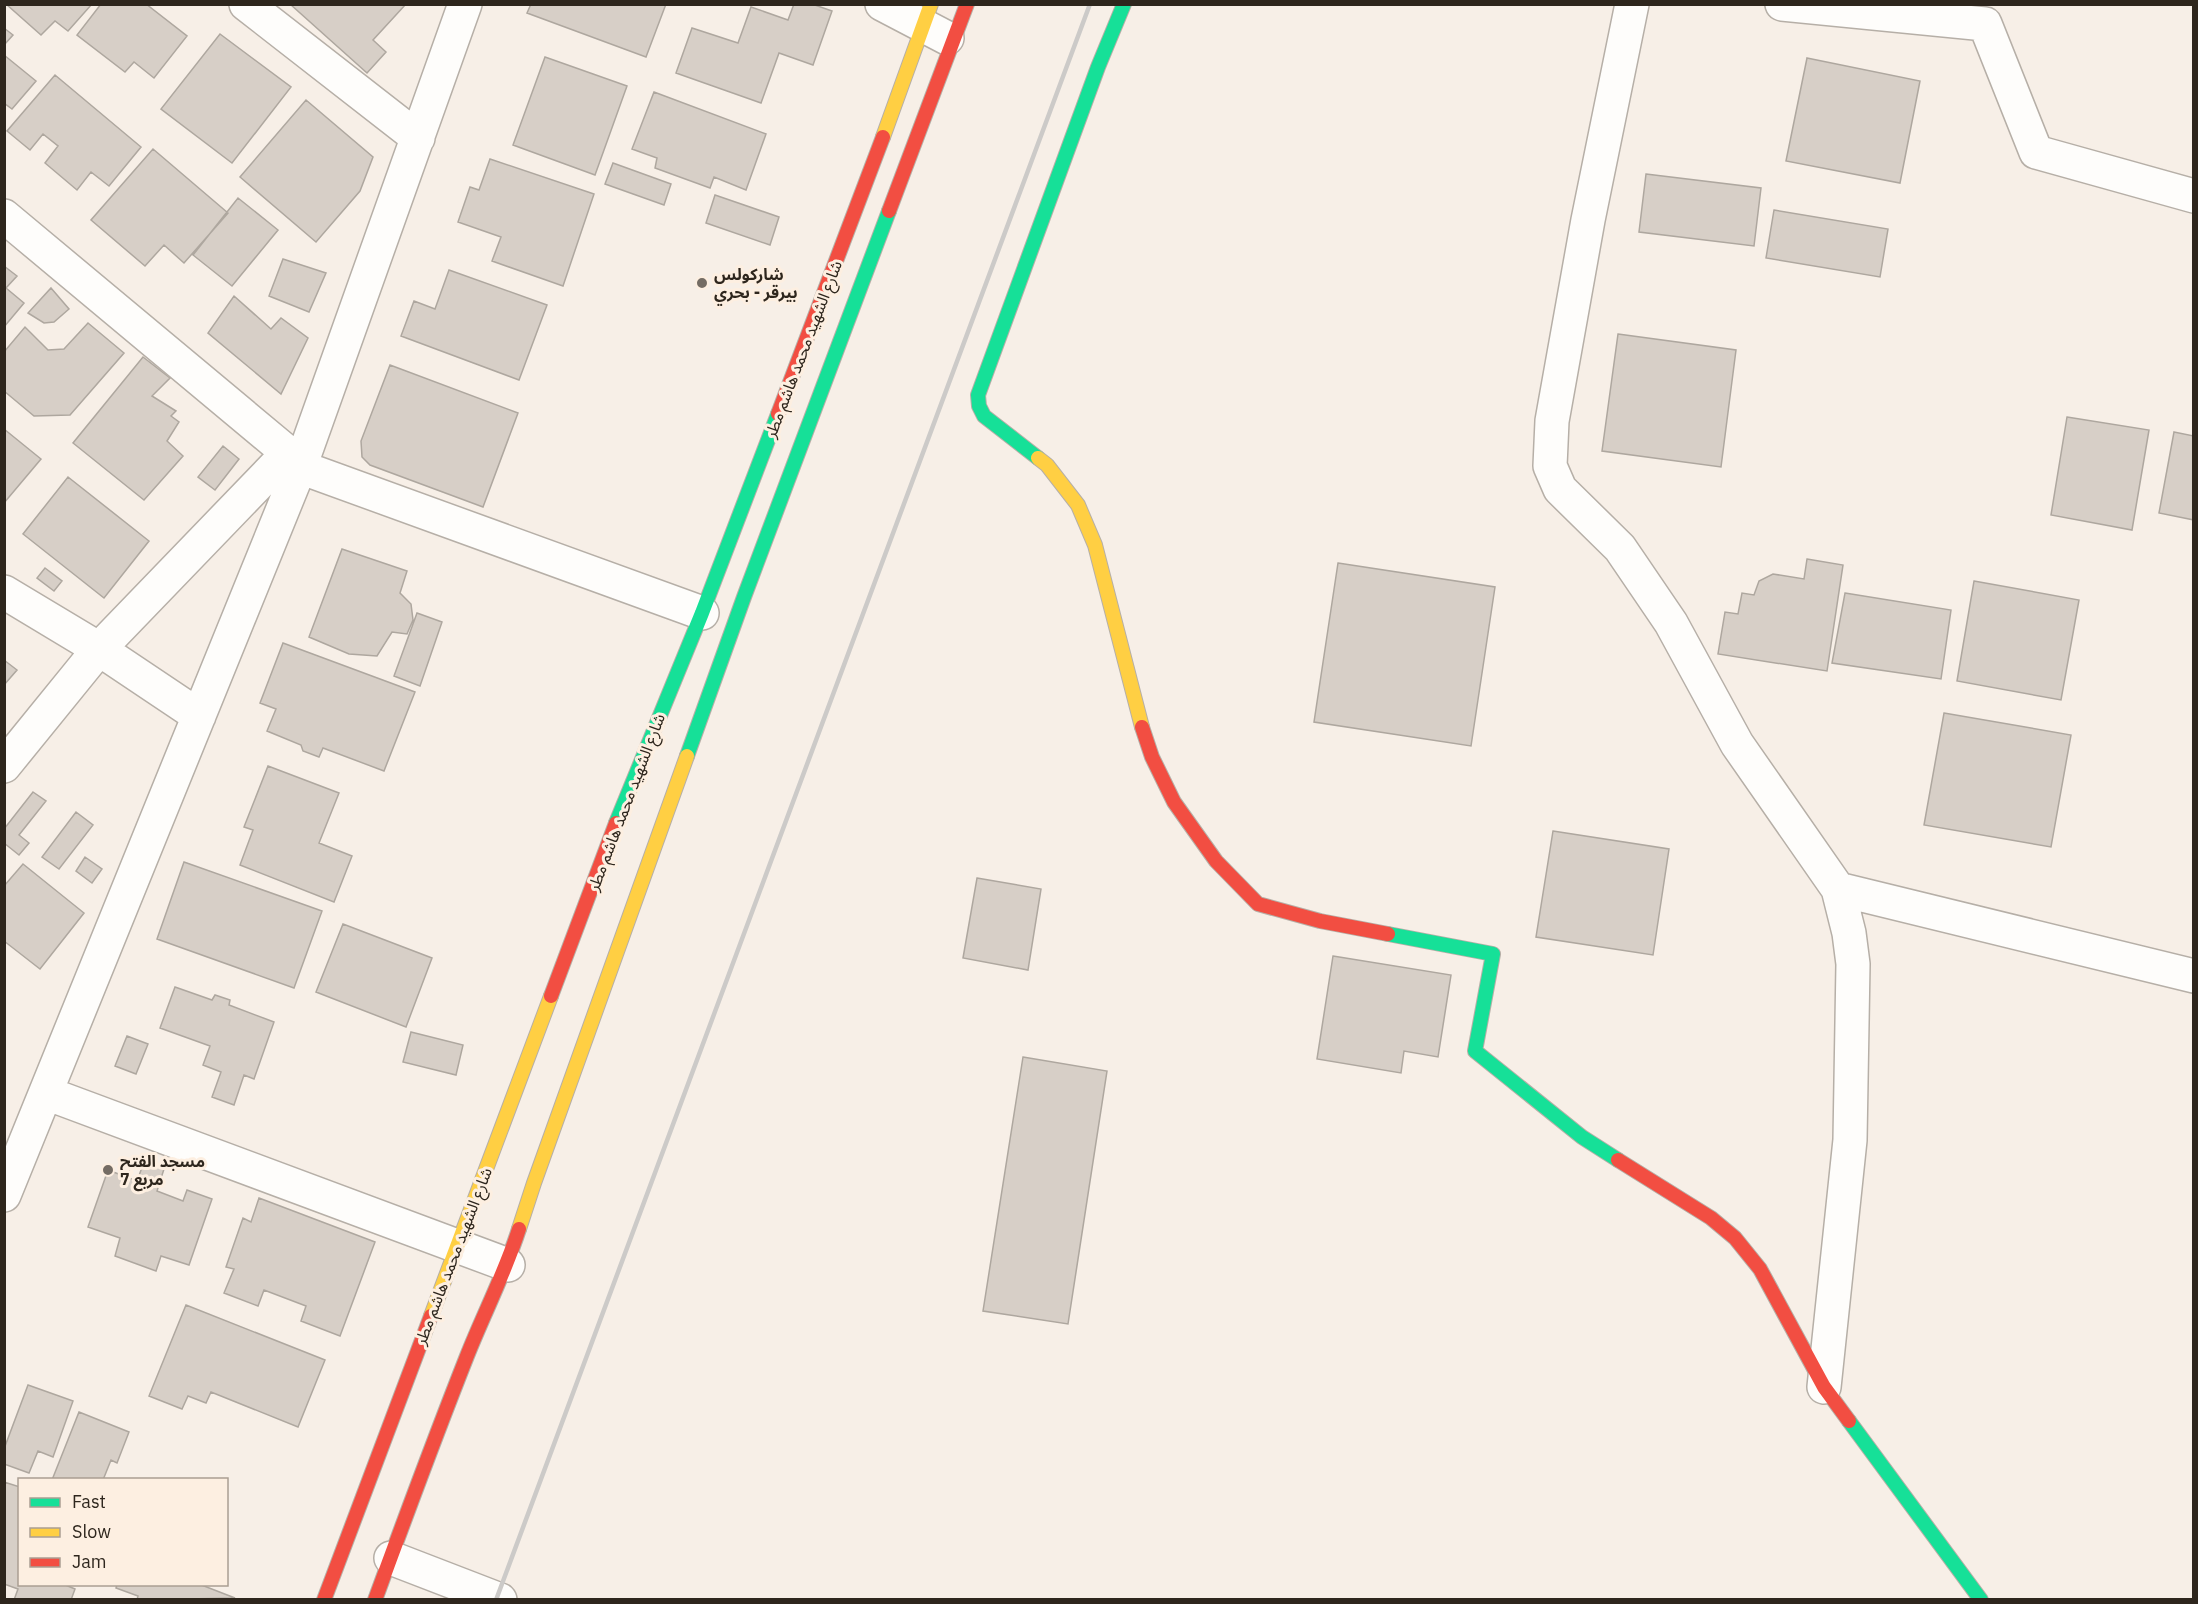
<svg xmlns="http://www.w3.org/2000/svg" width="2198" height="1604" font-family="'IBM Plex Sans','Noto Sans Arabic',sans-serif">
  <rect width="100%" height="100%" fill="#f7efe7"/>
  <path fill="#d7cfc7" stroke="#aea79f" stroke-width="1.5" d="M6,4H92L68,31L55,21L41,35Z
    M101,4H146L187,36L154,78L134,62L125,72L77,35Z
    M290,4H406L373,40L386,52L367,73Z
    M531,4H666L646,57L527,13Z
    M794,4H812L832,11L813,65L779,53L761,103L676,73L692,28L738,43L751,7L788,20Z
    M4,28L13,35L4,45Z
    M220,34L291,87L232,163L161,109Z
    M4,55L36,81L12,109L4,103Z
    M545,57L627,86L595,175L513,145Z
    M1807,58L1920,81L1900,183L1786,161Z
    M55,75L141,147L109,186L91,172L77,190L45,163L58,146L43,134L30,150L7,131Z
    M654,92L766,134L746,190L714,177L710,188L655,168L657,158L632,149Z
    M306,100L373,157L360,191L316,242L240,177Z
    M153,149L228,213L184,263L164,245L145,266L91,220Z
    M490,159L594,194L563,286L492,261L501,237L458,222L470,187L479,190Z
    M613,163L671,184L664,205L605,184Z
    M1646,174L1761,188L1754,246L1639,232Z
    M715,195L779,217L770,245L706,223Z
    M238,198L278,230L232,286L193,255Z
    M1774,210L1888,229L1880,277L1766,258Z
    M283,259L326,273L309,312L269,296Z
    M4,266L17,276L6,288L24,303L4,327Z
    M449,270L547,305L519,380L401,336L414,301L435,309Z
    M51,288L69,309L54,322L44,323L28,313Z
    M234,296L271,329L281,318L308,338L281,394L208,333Z
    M88,323L124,353L70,415L34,416L4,391V352L25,327L48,350L64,349Z
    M1618,334L1736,350L1721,467L1602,451Z
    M143,357L170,378L152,396L176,411L171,416L179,422L167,441L183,456L144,500L73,443Z
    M390,365L518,413L483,507L370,465L362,457L361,441Z
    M2067,417L2149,430L2132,530L2051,515Z
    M4,429L41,459L4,503Z
    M2174,432L2194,436V520L2159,513Z
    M223,446L239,459L215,490L198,477Z
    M68,477L149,541L104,598L23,534Z
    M342,549L407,571L400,593L411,604L413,620L407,634L392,632L377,656L349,654L309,637Z
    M1807,559L1843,565L1827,671L1718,654L1725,612L1738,614L1742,593L1754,595L1759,581L1773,574L1804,579Z
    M1338,563L1495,587L1471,746L1314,722Z
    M45,568L62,581L54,591L37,578Z
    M1974,581L2079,600L2061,700L1957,681Z
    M1845,593L1951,610L1941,679L1832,663Z
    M417,613L442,622L420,686L394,676Z
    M283,643L415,692L384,771L323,748L319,757L303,751L301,745L267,731L276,709L260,703Z
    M4,660L17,670L4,685Z
    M1944,713L2071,735L2051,847L1924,825Z
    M268,766L339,793L319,843L352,856L334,902L240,865L253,830L244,827Z
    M33,792L46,801L19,835L29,843L19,855L4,843V829Z
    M76,812L93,825L59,869L42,857Z
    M1553,831L1669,849L1653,955L1536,937Z
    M85,857L102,869L92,883L76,871Z
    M184,862L322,911L294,988L157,939Z
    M23,864L84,913L40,969L4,941V886Z
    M977,878L1041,889L1028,970L963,958Z
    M343,924L432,958L406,1027L316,992Z
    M1333,956L1451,975L1438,1057L1404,1051L1401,1073L1317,1059Z
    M175,987L212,1000L215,995L230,1000L229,1005L274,1022L254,1079L244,1075L234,1105L212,1097L221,1072L203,1065L210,1046L160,1028Z
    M411,1032L463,1045L456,1075L403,1062Z
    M127,1036L148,1044L136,1074L115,1066Z
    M1023,1057L1107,1071L1068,1324L983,1311Z
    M144,1162L164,1169L157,1191L183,1201L187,1190L212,1199L189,1265L161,1256L156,1271L115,1256L120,1238L88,1227L108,1170L137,1181Z
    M259,1198L375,1242L340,1336L301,1321L306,1306L264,1290L258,1306L224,1293L234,1269L226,1267L243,1218L251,1222Z
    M186,1305L325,1360L298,1427L211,1392L206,1403L188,1396L182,1409L149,1396Z
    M28,1385L73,1401L53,1457L38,1451L29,1473L4,1464V1449Z
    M79,1412L129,1432L117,1463L111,1460L103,1480H52Z
    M4,1482L20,1487V1584H63L75,1589L71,1600H14L18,1589L4,1584Z
    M117,1584H199L235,1598L137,1600L138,1596L116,1588Z"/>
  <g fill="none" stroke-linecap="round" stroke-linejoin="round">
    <g stroke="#b6afa7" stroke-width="36">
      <path id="street" d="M246,4L418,138
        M882,4L947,38
        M1632,4L1588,220L1552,421L1550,466L1560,489L1620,548L1671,623L1737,744L1838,889L1849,933L1853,964L1850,1140L1824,1387
        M1782,4L1985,24L2036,152L2194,196
        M4,216L288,453L300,467L702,613
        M4,592L99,649L199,716
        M4,766L99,649L288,453
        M1838,889L2194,976
        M46,1093L508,1265
        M4,1195L300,467L465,4
        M391,1558L500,1600"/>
    </g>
    <g stroke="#b6afa7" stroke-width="16">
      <path id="fast" d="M1038,458L984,416L979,406L978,395L1098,67L1124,4
        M687,756L744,597L889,211
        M616,823L702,613L778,414
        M1388,934L1493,954L1475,1051L1582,1137L1618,1160
        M1849,1421L1981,1600"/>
    </g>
    <g stroke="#b6afa7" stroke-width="16">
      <path id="slow" d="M883,137L931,4
        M1038,458L1047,465L1078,505L1095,545L1142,727
        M519,1229L534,1183L687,756
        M431,1316L551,996"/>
    </g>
    <g stroke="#b6afa7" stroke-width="16">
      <path id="jam" d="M889,211L967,4
        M778,414L883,137
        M1142,727L1152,757L1174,802L1216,861L1258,904L1320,921L1388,934
        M551,996L616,823
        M1618,1160L1711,1218L1735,1238L1760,1269L1824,1387L1849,1421
        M324,1600L431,1316
        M375,1600C405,1518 435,1437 467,1356C484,1313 505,1273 519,1229"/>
    </g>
    <use href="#street" stroke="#fefdfb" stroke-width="33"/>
    <use href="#fast" stroke="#16e098" stroke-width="14"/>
    <use href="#slow" stroke="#ffcf43" stroke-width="14"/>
    <use href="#jam" stroke="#f24e42" stroke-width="14"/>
    <path stroke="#cccac8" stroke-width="4.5" d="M496,1600L1090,4"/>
  </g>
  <g fill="#746c64" stroke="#fdefe1" stroke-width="2">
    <circle cx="702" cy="283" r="6"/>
    <circle cx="108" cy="1170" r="6"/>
  </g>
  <g text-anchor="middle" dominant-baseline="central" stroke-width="6" stroke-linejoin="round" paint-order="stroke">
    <g font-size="16" font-weight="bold" fill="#2e261d" stroke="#fdefe1" text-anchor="start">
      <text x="714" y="274">شاركولس<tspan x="714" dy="18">بيرقر - بحري</tspan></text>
      <text x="120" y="1161">مسجد الفتح<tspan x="120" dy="18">مربع 7</tspan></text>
    </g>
    <g font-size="16" fill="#2e261d" stroke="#fdefe1">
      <text transform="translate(803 349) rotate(-69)">شارع الشهيد محمد هاشم مطر</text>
      <text transform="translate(626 802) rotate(-69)">شارع الشهيد محمد هاشم مطر</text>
      <text transform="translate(453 1256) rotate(-69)">شارع الشهيد محمد هاشم مطر</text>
    </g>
  </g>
  <rect width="2198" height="1604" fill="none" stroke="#2e261d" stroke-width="12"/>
  <rect x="18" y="1478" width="210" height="108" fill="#fdefe1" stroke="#aa9f93" stroke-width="1.5"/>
  <rect x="30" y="1498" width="30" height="9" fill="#16e098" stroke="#aa9f93" stroke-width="1.5"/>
  <text x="72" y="1508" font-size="18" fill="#2e261d">Fast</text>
  <rect x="30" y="1528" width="30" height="9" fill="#ffcf43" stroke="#aa9f93" stroke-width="1.5"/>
  <text x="72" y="1538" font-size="18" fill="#2e261d">Slow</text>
  <rect x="30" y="1558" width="30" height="9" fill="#f24e42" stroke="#aa9f93" stroke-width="1.5"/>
  <text x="72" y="1568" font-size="18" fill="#2e261d">Jam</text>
</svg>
